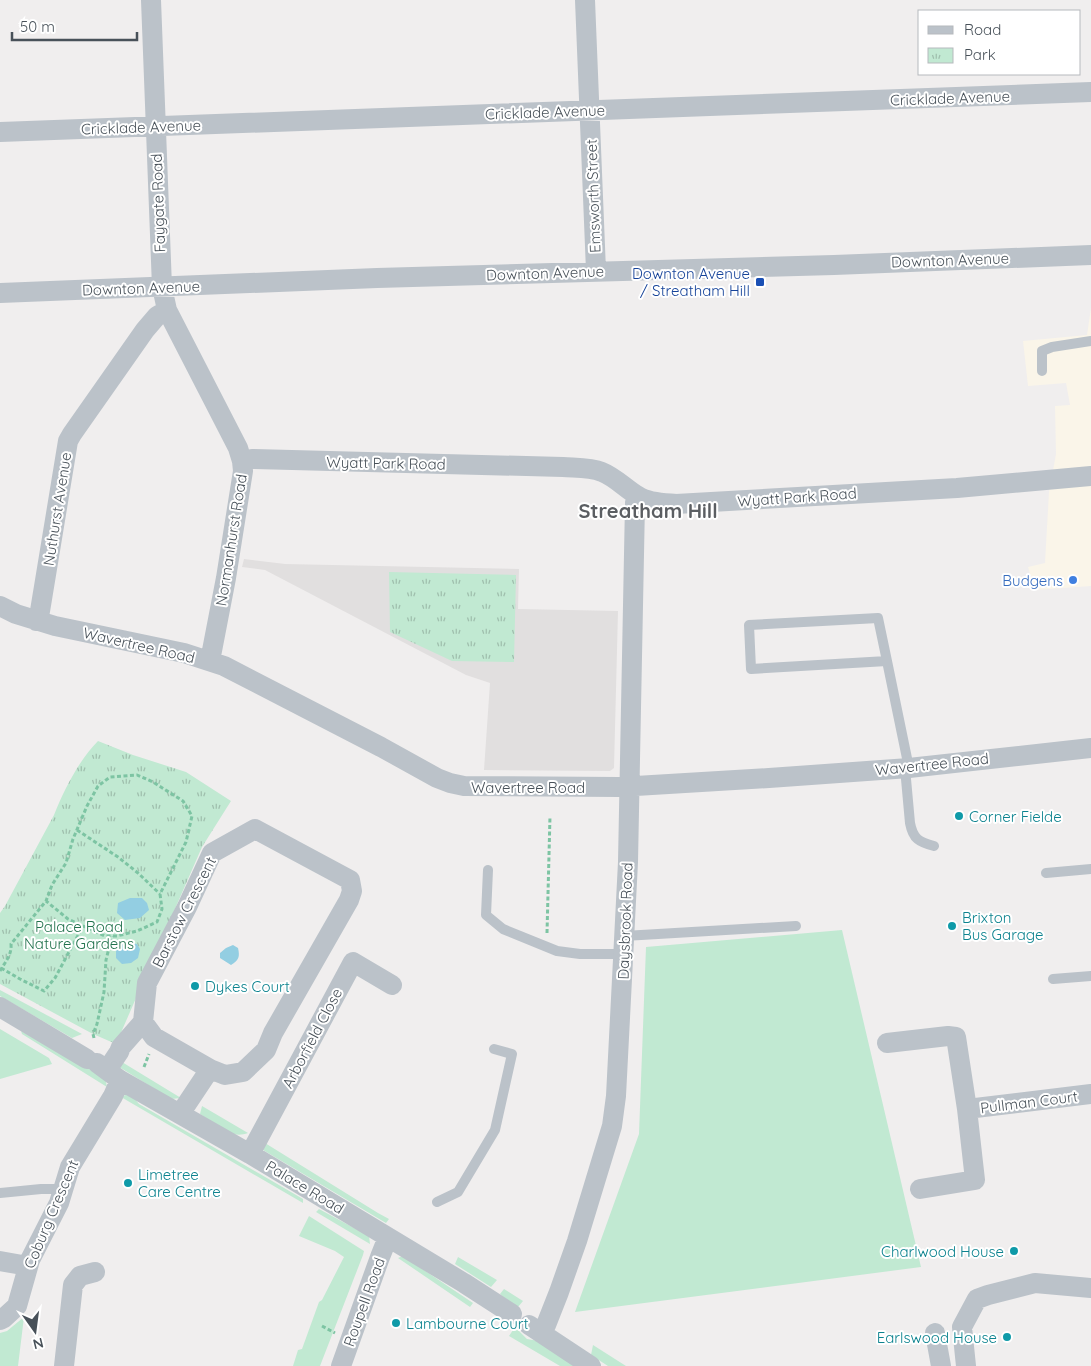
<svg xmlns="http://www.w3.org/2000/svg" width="1091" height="1366" font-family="Quicksand,sans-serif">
  <defs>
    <pattern id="park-tufts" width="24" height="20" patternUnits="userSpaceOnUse" patternTransform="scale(1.25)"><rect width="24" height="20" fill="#c1e9d2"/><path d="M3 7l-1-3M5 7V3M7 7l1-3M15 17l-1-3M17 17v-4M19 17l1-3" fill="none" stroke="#9fbfad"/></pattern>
  </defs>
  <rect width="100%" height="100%" fill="#f0eeee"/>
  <path fill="#faf5e9" d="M1091,308V586L1035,590L1028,567L1045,563L1049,492L1056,454L1055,406L1070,405L1066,383L1028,386L1023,341L1087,335Z"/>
  <path fill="#e1dfdf" d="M244,559L285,564L519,569L518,609L618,611L614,768L610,771L484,770L490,683L466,675L265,570L242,567Z"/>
  <path fill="#c1e9d2" d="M842,930L921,1267L575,1312L639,1134L646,947Z
    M0,990L82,1034L72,1038L0,996Z
    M0,1029L49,1058L52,1064L0,1079Z
    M21,1031L105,1077L107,1087L22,1034Z
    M117,1059L181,1098L171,1099L116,1065Z
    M130,1093L139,1104L303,1199V1203L121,1097Z
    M202,1106L248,1133C230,1140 215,1124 200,1114Z
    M265,1143L378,1213L389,1219L386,1223L263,1150Z
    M319,1209L369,1236L370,1244L316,1212Z
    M309,1216L364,1251L363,1255L320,1366H293L298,1350L302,1349L319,1302L322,1300L344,1257L335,1251L299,1236Z
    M403,1256L473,1303L470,1307L398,1258Z
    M458,1257L497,1280L491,1287L455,1264Z
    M504,1289L523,1301L518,1307L502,1296L500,1294Z
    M24,1317L18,1366H0V1333L7,1331Z
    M515,1327L527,1339L539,1341L577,1366H560L509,1336Z
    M593,1345L626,1366H608L591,1355Z"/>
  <path fill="url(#park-tufts)" d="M389,572L516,575L514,662L452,661L390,632Z
    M98,741L133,755L186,772L231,801L202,847L116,1044L93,1034L0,984V913L5,906L54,815C64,790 79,760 98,741Z"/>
  <path fill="#93cee2" d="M130,898H142L147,903L149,910L140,918L125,920L117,913L118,903Z
    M129,943L137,944L140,949L138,958L131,963L122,964L116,958V949L120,945Z
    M233,945L238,948C240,957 239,960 231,965L220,958V953L226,948Z"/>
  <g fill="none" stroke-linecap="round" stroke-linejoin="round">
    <path stroke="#7dc4a3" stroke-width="3" stroke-dasharray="4 2.5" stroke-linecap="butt" d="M77,830L118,857L138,873L160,894
      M547,933L550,816
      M1,968L20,979L44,991L55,978L83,926
      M0,971C5,962 12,955 11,944L46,901L52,885L66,863L73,839L87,806L98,786L110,777L137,775L153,782L183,801L192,816L186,842L160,894L162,909L157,922L137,931L117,936H105L68,919L46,901
      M94,1038L93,1034L97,1024L104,992L106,960L112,936
      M144,1067L149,1054
      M322,1326L335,1333"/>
    <path stroke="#bbc2c9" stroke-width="10" d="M1042,371V351L1052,347L1091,341
      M887,661L878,618L749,625L751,669L887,661L909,768
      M905,768L910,823C913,839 919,842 934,846
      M488,870L486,915L503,929L557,951L580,954H623
      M1046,873L1091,869
      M624,936L796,926
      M1053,979L1091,976
      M0,1193L41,1189H63
      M437,1202L458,1192L495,1130L512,1054L494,1049"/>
    <path stroke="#bbc2c9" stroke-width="20" d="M151,0L162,287L167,310L238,448L242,461L243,471L226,578L210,661
      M585,0L596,271
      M0,132L1091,92
      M0,293L377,278L834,265L1091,255
      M242,461L252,459L563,467C575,468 590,467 602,472C615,477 626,489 638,496C648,503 664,503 676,504L957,488L1091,476
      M0,606L16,614L55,626L184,653L224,666L381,747L437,778L450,783L464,786L619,787L769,778L909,768L1091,748
      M36,621L40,611L68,441L72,434L145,330L157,316L167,310
      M0,1007L87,1059
      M143,1022L154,1037L210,1069
      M887,1043L948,1036L956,1037L967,1109L975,1180L920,1189
      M97,1063L120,1080L250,1154L464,1283L512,1314
      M107,1070L119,1052L121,1047L143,1022L147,983L187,907L212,853L255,829L350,880L352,891L349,900L273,1033L266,1050L243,1072L225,1075L210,1069L180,1114
      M967,1109L1091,1094
      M250,1154L353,962L392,985
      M0,1261L28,1266
      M0,1320L4,1318L17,1306L30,1260L59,1203L70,1167L113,1096L120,1080
      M529,1325L591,1366
      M541,1333L546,1325L559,1292L577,1241L612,1126L616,1096L628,862L635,503L638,497
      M935,1333L941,1366
      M64,1366L73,1285L80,1276L95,1272
      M341,1366L380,1257L388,1237
      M966,1366L962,1327L977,1299L988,1295L1035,1283L1091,1288"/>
  </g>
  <rect fill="#1a4fb4" stroke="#fff" stroke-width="2" x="755" y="277" width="10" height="10" rx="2.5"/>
  <circle fill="#3f7fe0" stroke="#fff" stroke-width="2" cx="1073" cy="580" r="5"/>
  <g fill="#0f9aa8" stroke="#fff" stroke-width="2">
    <circle cx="959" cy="816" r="5"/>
    <circle cx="952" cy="926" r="5"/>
    <circle cx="195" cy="986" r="5"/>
    <circle cx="128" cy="1183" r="5"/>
    <circle cx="1014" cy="1251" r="5"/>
    <circle cx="396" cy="1323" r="5"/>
    <circle cx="1007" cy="1337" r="5"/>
  </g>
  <g text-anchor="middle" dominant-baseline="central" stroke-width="4" stroke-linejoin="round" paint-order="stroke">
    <g font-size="15" fill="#485159" stroke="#fff">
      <text transform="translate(950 98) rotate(-2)">Cricklade Avenue</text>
      <text transform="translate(545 112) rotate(-2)">Cricklade Avenue</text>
      <text transform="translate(141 127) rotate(-2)">Cricklade Avenue</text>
      <text transform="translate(593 196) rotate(-92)">Emsworth Street</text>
      <text transform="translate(158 203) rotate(-92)">Faygate Road</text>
      <text transform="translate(950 260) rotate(-2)">Downton Avenue</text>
      <text transform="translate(545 273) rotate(-2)">Downton Avenue</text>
      <text transform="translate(141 288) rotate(-2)">Downton Avenue</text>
      <text transform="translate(386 463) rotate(1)">Wyatt Park Road</text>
      <text transform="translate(797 497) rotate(-4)">Wyatt Park Road</text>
      <text transform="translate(57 509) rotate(-81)">Nuthurst Avenue</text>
      <text transform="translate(231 540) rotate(-81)">Normanhurst Road</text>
      <text transform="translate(139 645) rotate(13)">Wavertree Road</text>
      <text transform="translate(932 764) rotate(-6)">Wavertree Road</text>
      <text x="528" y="787">Wavertree Road</text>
      <text transform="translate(184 912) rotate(-63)">Barstow Crescent</text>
      <text transform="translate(625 921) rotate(-88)">Daysbrook Road</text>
      <text transform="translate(312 1038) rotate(-62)">Arborfield Close</text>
      <text transform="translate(1029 1102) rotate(-7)">Pullman Court</text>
      <text transform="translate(305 1187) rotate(31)">Palace Road</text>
      <text transform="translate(51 1214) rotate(-67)">Coburg Crescent</text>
      <text transform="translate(364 1302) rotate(-70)">Roupell Road</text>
    </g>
    <g font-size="15" fill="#164399" stroke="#fff" text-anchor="end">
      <text x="750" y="273">Downton Avenue<tspan x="750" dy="17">/ Streatham Hill</tspan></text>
    </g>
    <g font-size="15" fill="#366cbe" stroke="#fff" text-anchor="end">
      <text x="1063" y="580">Budgens</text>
    </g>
    <g font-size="15" fill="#0d838f" stroke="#fff" text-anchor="start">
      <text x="969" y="816">Corner Fielde</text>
      <text x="962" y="917">Brixton<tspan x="962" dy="17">Bus Garage</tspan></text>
      <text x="205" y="986">Dykes Court</text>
      <text x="138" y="1174">Limetree<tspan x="138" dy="17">Care Centre</tspan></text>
      <text x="1004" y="1251" text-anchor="end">Charlwood House</text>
      <text x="406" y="1323">Lambourne Court</text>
      <text x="997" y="1337" text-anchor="end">Earlswood House</text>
    </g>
    <g font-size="15" fill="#21724d" stroke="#fff">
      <text x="79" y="926">Palace Road<tspan x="79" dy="17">Nature Gardens</tspan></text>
    </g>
    <g font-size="20" font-weight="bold" fill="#5b5e62" stroke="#fff">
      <text x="648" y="510">Streatham Hill</text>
    </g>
  </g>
  <rect x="918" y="10" width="162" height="65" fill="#ffffff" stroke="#b6b9bd"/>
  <rect x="928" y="26" width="25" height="8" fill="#bbc2c9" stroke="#b6b9bd"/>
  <text x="964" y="35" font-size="15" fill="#485159">Road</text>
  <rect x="928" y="48" width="25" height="15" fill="url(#park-tufts)" stroke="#b6b9bd"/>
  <text x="964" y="60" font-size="15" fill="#485159">Park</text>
  <g transform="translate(35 1331) rotate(166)" stroke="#ffffff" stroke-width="4" paint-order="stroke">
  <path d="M0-4L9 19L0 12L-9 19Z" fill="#485159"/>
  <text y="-8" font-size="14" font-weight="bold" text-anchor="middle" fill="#485159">N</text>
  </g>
  <path d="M12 32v8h125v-8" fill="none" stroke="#485159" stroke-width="2.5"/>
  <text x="20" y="32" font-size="15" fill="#485159" stroke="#ffffff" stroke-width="4" paint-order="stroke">50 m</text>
</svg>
